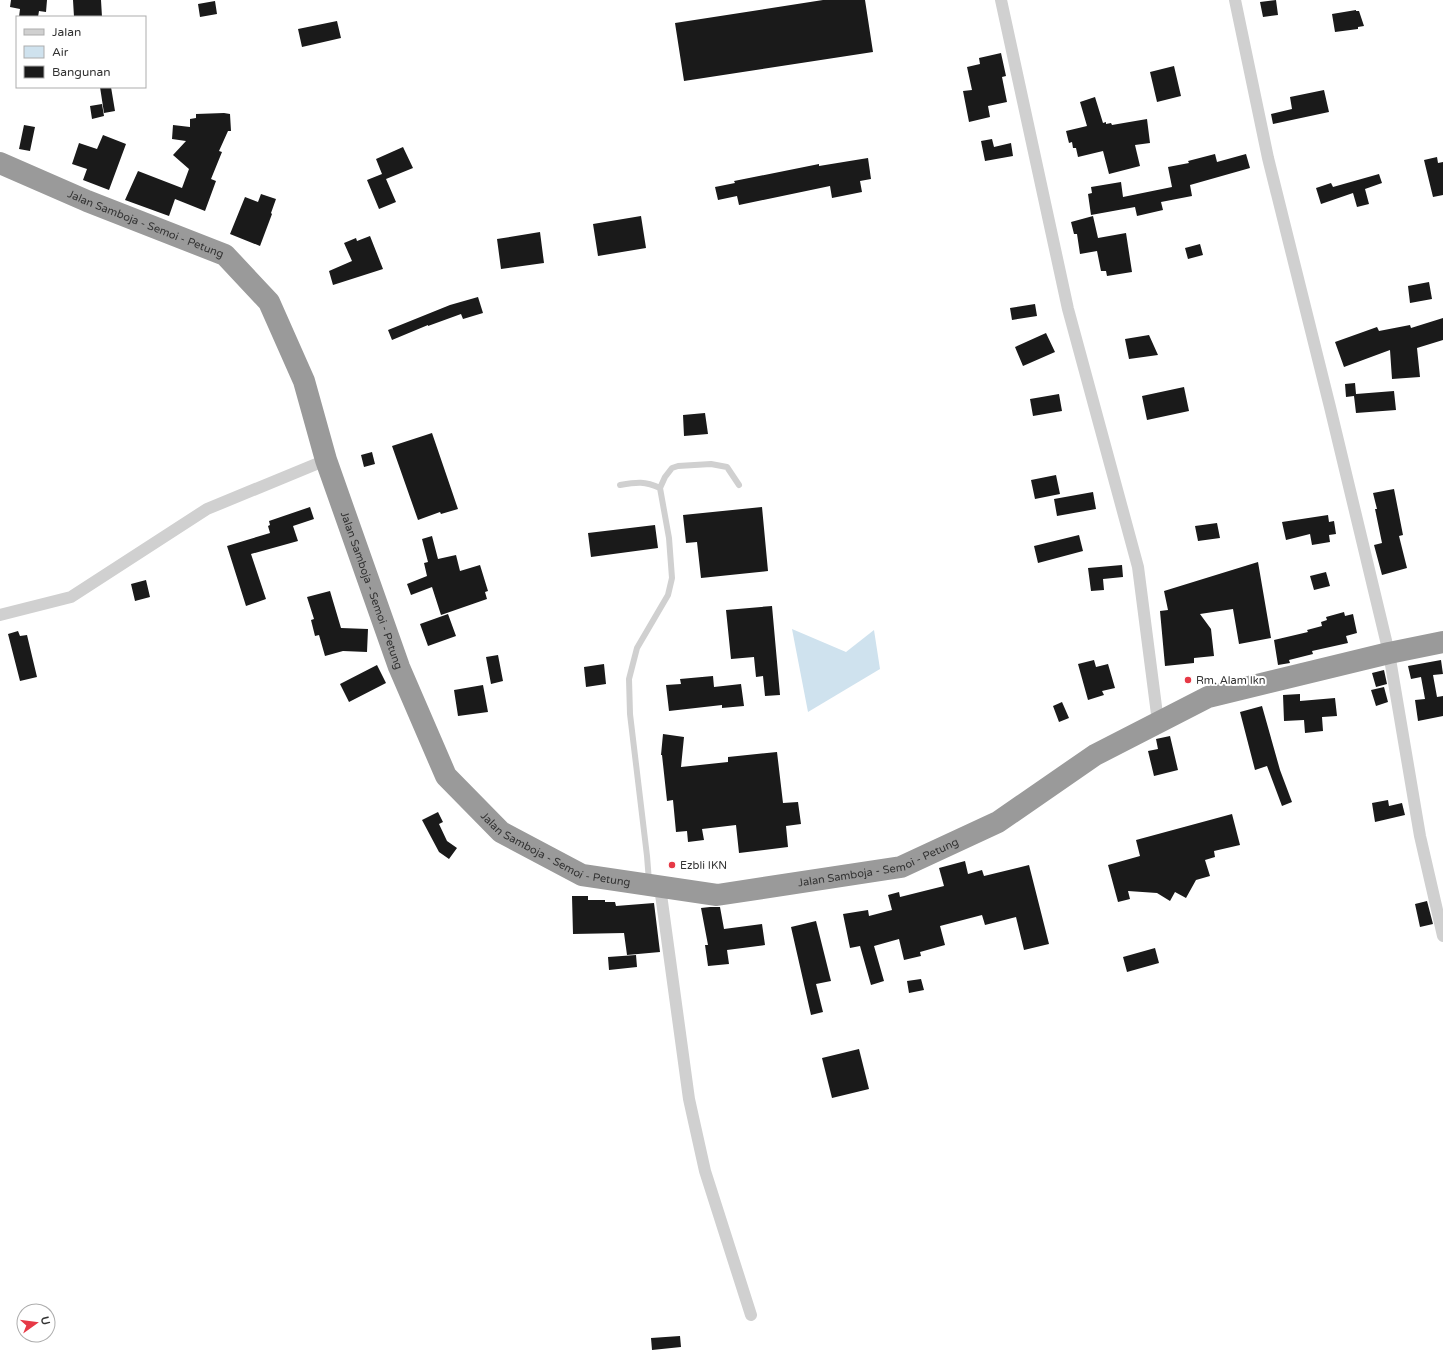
<svg xmlns="http://www.w3.org/2000/svg" width="1443" height="1359" font-family="'Varela Round',sans-serif">
  <rect width="100%" height="100%" fill="#fff"/>
  <path fill="#cfe2ee" d="M792,629L846,652L874,630L880,669L808,712Z"/>
  <path fill="#1a1a1a" d="M11,0H47L46,12L39,11L38,17H19L20,9L10,7Z
    M73,0H101L102,17H74Z
    M823,0H865L873,52L684,81L675,23Z
    M1276,0L1278,15L1263,17L1260,2Z
    M215,1L217,14L200,17L198,4Z
    M1356,10V11H1359L1364,26L1358,27V29L1335,32L1332,14Z
    M337,21L341,38L302,47L298,29Z
    M1001,53L1006,76L1002,77L1007,102L988,106L990,117L969,122L963,91L972,90L967,67L980,64L979,58Z
    M1174,66L1181,96L1157,102L1150,72Z
    M100,87H111L115,111L104,113Z
    M1324,90L1329,112L1273,124L1271,114L1292,109L1290,97Z
    M1095,97L1103,123L1106,122V124L1111,123L1112,125L1147,119L1150,143L1135,145L1140,166L1109,174L1103,151L1078,157L1076,148H1073L1072,142L1069,143L1066,131L1087,126L1080,102Z
    M102,104L104,116L92,119L90,106Z
    M224,113L230,114L231,131H228L219,151L222,152L211,179L216,181L205,211L175,199L169,216L125,200L138,171L182,188L189,169L173,155L186,141L172,139L173,125L190,127V119L196,118V114Z
    M24,125L35,127L30,151L19,149Z
    M103,135L126,144L109,190L83,180L87,169L72,164L79,143L97,149Z
    M992,139L994,147L1011,143L1013,156L985,161L981,141Z
    M403,147L413,168L386,179L396,202L379,209L367,180L382,174L376,159Z
    M1215,154L1217,162L1246,154L1250,168L1190,185L1192,196L1161,202L1163,210L1137,216L1135,207L1091,215L1088,194L1092,193L1091,187L1121,182L1123,197L1172,187L1168,167L1189,163L1188,161Z
    M1437,157L1438,163L1443,162V195L1433,197L1424,160Z
    M868,158L871,179L860,181L862,192L832,198L830,186L739,205L737,196L718,200L715,187L735,183L734,181L819,164V166Z
    M1379,174L1382,183L1365,189L1369,204L1357,207L1353,193L1321,204L1316,188L1331,183L1333,187Z
    M261,194L276,199L271,213L272,214L260,246L230,234L245,197L258,202Z
    M641,216L646,248L598,256L593,224Z
    M1093,216L1098,238L1126,233L1132,272L1107,276L1106,271H1101L1097,251L1080,254L1077,234H1074L1071,222Z
    M540,232L544,263L501,269L497,239Z
    M370,236L383,269L333,285L329,271L352,261L344,243L356,238L357,241Z
    M1200,244L1203,255L1188,259L1185,248Z
    M1429,282L1432,299L1410,303L1408,286Z
    M478,297L483,313L463,319L461,314L428,326V325L392,340L388,330L450,305Z
    M1035,304L1037,316L1012,320L1010,308Z
    M1443,318V340L1417,348L1420,377L1392,379L1390,350L1344,367L1335,342L1377,327L1379,331L1410,325L1411,328Z
    M1046,333L1055,352L1023,366L1015,347Z
    M1149,335L1158,355L1129,359L1125,339Z
    M1355,383L1356,394L1394,391L1396,410L1356,413L1354,396L1346,397L1345,384Z
    M1184,387L1189,411L1147,420L1142,396Z
    M1059,394L1062,411L1033,416L1030,399Z
    M705,413L708,434L684,436L683,415Z
    M432,433L458,509L441,514L440,512L418,520L392,446Z
    M372,452L375,464L364,467L361,455Z
    M1056,475L1060,494L1035,499L1031,480Z
    M1394,489L1403,535L1399,536L1407,568L1382,575L1374,545L1382,543L1375,509H1377L1373,493Z
    M1093,492L1096,509L1057,516L1054,499Z
    M310,507L314,519L293,526L298,541L251,554L266,599L246,606L227,546L270,533L268,526L270,525L269,521Z
    M762,507L768,571L701,578L697,542L686,543L683,515Z
    M1328,515L1329,522L1334,521L1336,534L1329,535L1330,542L1312,545L1310,534L1286,540L1282,522Z
    M1217,523L1220,538L1198,541L1195,526Z
    M655,525L658,548L591,557L588,533Z
    M1079,535L1083,551L1038,563L1034,546Z
    M432,536L438,559L456,555L460,571L480,565L488,591L485,592L487,599L441,615L432,587L411,595L407,584L427,576L424,563L428,562L422,539Z
    M1258,562L1271,638L1239,644L1233,609L1200,614L1211,629L1214,656L1194,658V663L1165,666L1160,611L1168,610L1164,591Z
    M1122,565L1123,577L1103,579L1104,590L1091,591L1088,568Z
    M1326,572L1330,586L1314,590L1310,576Z
    M146,580L150,597L135,601L131,584Z
    M330,591L341,628L368,629L367,652L343,651L325,656L319,635L315,636L311,620L314,619L307,597Z
    M772,606L780,695L765,696L763,676L756,677L754,657L731,659L726,610Z
    M1344,612L1345,616L1353,614L1357,633L1346,636L1348,643L1312,651L1313,654L1289,660L1290,663L1278,665L1274,640L1308,632L1307,630L1322,626L1321,622L1327,620L1326,617Z
    M448,614L456,636L428,646L420,624Z
    M18,631L20,636L27,635L37,677L20,681L8,634Z
    M498,655L503,681L491,684L486,657Z
    M1094,660L1096,667L1108,664L1115,688L1102,691L1104,695L1088,700L1078,664Z
    M1441,660L1443,674L1433,675L1437,697L1443,696V716L1418,721L1415,700L1425,699L1421,677L1411,679L1408,666Z
    M604,664L606,684L586,687L584,667Z
    M377,665L386,683L349,702L340,684Z
    M1384,670L1387,684L1376,687L1372,673Z
    M713,676L714,687L741,684L744,706L722,708V705L669,711L666,685L681,684L680,679Z
    M483,685L488,712L458,716L454,690Z
    M1384,687L1388,702L1376,706L1371,690Z
    M1300,694V701L1335,698L1337,716L1322,717L1323,731L1305,733L1304,720L1284,721L1283,695Z
    M1062,702L1069,718L1059,722L1053,706Z
    M1262,706L1280,770L1292,802L1282,806L1267,766L1255,770L1240,712Z
    M663,734L684,737L681,767L728,762V757L777,752L783,803L798,802L801,824L786,826L788,847L739,853L736,825L702,829L704,840L688,842L687,831L676,832L673,800L667,801L662,755H661Z
    M1170,736L1178,770L1154,776L1148,751L1158,749L1156,739Z
    M1388,800L1389,806L1402,803L1405,815L1375,822L1372,803Z
    M438,812L443,822L439,824L447,841L457,848L449,859L439,852L422,820Z
    M1232,814L1240,845L1214,851L1215,857L1205,860L1210,876L1196,880L1186,898L1175,892L1170,901L1157,893L1128,891L1130,899L1118,902L1108,865L1140,856L1136,840Z
    M965,861L968,874L982,870L984,876L1029,865L1049,944L1024,950L1016,917L985,925L982,915L940,926L945,945L920,952L921,956L904,960L899,939L874,946L884,981L871,985L860,946L850,948L843,914L868,910L869,916L892,910L888,895L899,892L900,897L944,886L939,868Z
    M572,896H588V900H605V902H615L616,906L654,903L660,952L627,955L624,933L573,934Z
    M1427,901L1433,924L1420,927L1415,904Z
    M710,907H720L724,929L762,924L765,945L727,950L729,964L708,966L705,945H708L701,908Z
    M816,921L831,981L816,984L823,1012L811,1015L791,927Z
    M1155,948L1159,963L1127,972L1123,957Z
    M636,955L637,967L609,970L608,957Z
    M921,979L924,990L909,993L907,981Z
    M859,1049L869,1089L832,1098L822,1058Z
    M680,1336L681,1347L652,1350L651,1338Z"/>
  <g fill="none" stroke-linecap="round" stroke-linejoin="round">
    <path stroke="#d0d0d0" stroke-width="6" d="M620,485C637,482 645,481 660,488
      M649,881L647,856L630,714L629,679L637,648L668,595L672,578L669,538L660,488L665,477L672,468L678,466L711,464L727,467L739,485"/>
    <path stroke="#d0d0d0" stroke-width="12" d="M1001,0L1068,309L1138,567L1158,722
      M1235,0L1268,158L1330,407L1389,653L1420,836L1443,936
      M0,615L71,597L207,509L326,460
      M660,887L689,1099L705,1171L751,1315"/>
    <path stroke="#9a9a9a" stroke-width="22" id="s1" d="M0,163L87,201L225,255L269,302L304,381L326,460L399,667L446,776L501,832L582,875L717,895L901,867L998,822L1095,755L1208,697L1389,653L1443,642"/>
  </g>
  <g fill="#e63946" stroke="#fff" stroke-width="1.5">
    <circle cx="1188" cy="680" r="4"/>
    <circle cx="672" cy="865" r="4"/>
  </g>
  <g text-anchor="middle" dominant-baseline="central" stroke-width="4" stroke-linejoin="round" paint-order="stroke">
    <g font-size="11" fill="#333" stroke="#fff">
      <text stroke="none"><textPath href="#s1" startOffset="158">Jalan Samboja - Semoi - Petung</textPath></text>
      <text stroke="none"><textPath href="#s1" startOffset="614">Jalan Samboja - Semoi - Petung</textPath></text>
      <text stroke="none"><textPath href="#s1" startOffset="950">Jalan Samboja - Semoi - Petung</textPath></text>
      <text stroke="none"><textPath href="#s1" startOffset="1286">Jalan Samboja - Semoi - Petung</textPath></text>
    </g>
    <g font-size="11" fill="#333" stroke="#fff" text-anchor="start">
      <text x="1196" y="680">Rm. Alam Ikn</text>
      <text x="680" y="865">Ezbli IKN</text>
    </g>
  </g>
  <rect x="16" y="16" width="130" height="72" fill="#ffffff" stroke="#adadad"/>
  <rect x="24" y="29" width="20" height="6" fill="#d0d0d0" stroke="#adadad"/>
  <text x="52" y="36" font-size="12" fill="#333333">Jalan</text>
  <rect x="24" y="46" width="20" height="12" fill="#cfe2ee" stroke="#adadad"/>
  <text x="52" y="56" font-size="12" fill="#333333">Air</text>
  <rect x="24" y="66" width="20" height="12" fill="#1a1a1a" stroke="#adadad"/>
  <text x="52" y="76" font-size="12" fill="#333333">Bangunan</text>
  <g transform="translate(36 1323) rotate(76)"><circle r="19" fill="#ffffff" stroke="#adadad"/>
  <path d="M0-3L7 15L0 10L-7 15Z" fill="#e63946"/>
  <text y="-6" font-size="11" font-weight="bold" text-anchor="middle" fill="#333333">U</text>
  </g>
</svg>
